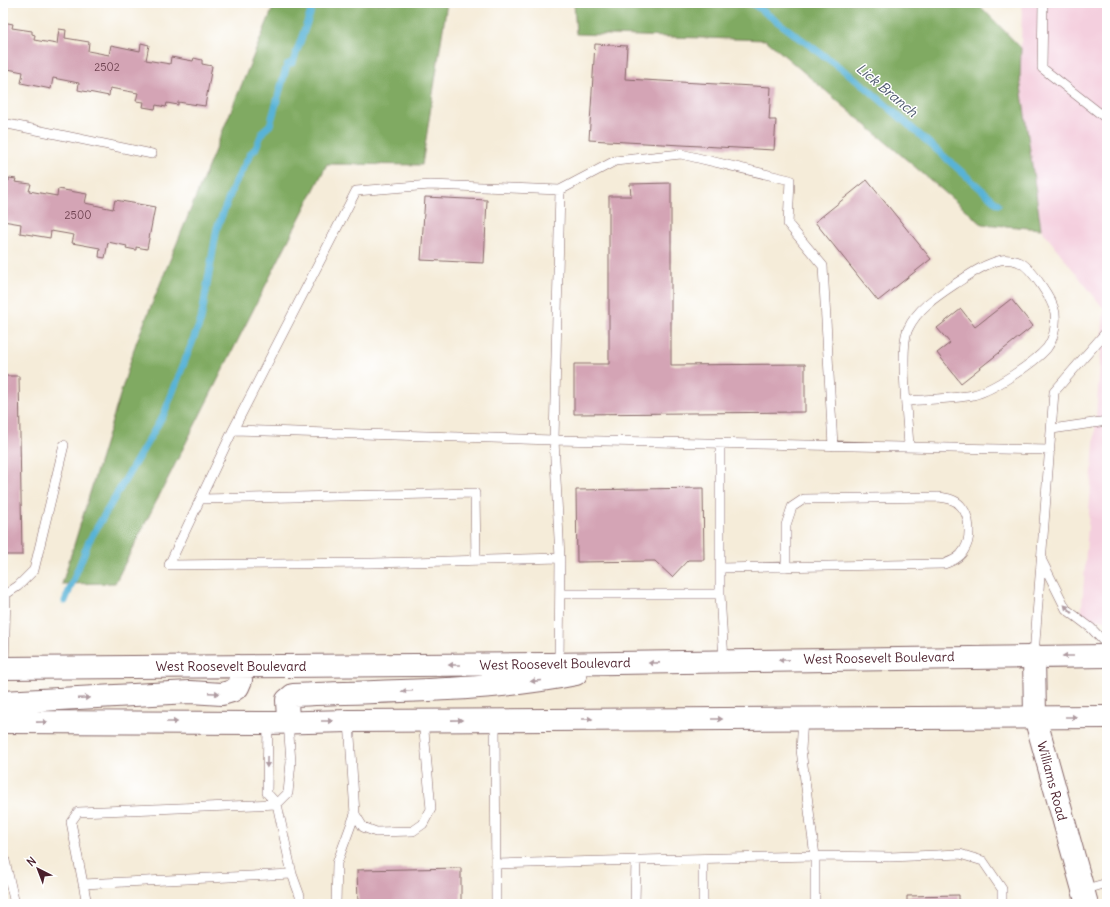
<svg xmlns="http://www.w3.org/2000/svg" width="1110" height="907" font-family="Delius,sans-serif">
  <rect width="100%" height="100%" fill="#fff"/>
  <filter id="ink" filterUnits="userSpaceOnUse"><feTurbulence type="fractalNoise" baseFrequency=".025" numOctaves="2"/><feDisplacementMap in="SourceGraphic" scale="8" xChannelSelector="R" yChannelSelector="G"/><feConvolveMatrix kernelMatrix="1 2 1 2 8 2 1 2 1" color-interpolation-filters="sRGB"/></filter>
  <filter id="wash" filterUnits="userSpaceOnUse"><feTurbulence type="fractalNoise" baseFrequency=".012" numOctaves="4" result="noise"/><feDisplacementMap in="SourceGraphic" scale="16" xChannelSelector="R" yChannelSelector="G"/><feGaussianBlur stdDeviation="0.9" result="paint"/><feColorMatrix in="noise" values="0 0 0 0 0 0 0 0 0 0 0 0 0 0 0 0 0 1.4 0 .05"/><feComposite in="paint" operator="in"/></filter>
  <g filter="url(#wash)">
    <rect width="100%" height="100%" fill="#f5ecd9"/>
    <path fill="#f4cfde" d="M1022,3H1107V620H1081L1104,309L1041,229L1020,79Z"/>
    <path fill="#80aa62" stroke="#656446" d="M275,3H447L422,165L327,164L115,583L62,584L136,343Z
      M574,3H977L1021,48L1020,79L1041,229L982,224L766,40L576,34Z"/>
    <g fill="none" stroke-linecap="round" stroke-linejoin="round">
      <path stroke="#59b3d7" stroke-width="7" d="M752,3L861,83L998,204
        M65,601L89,541L164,414L201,320L217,228L234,185L251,153L256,148L263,131L270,125L287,65L293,62L314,3"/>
    </g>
    <g id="blocks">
      <path fill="#d4a4b5" d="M3,22L13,24L12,28L32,31V34L35,35L34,40L57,44L59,29L66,30L65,38L89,42L88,51L109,55L111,45L140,51L141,43L149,45L146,60L170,64L171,57L193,61L194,58L202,60V64L212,66L205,106L178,102V105L167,103L166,107L156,105L155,109L143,107L144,102L136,101L138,93L110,88L109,96L78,90L79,83L53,78L51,89L21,83L23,72L3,68Z
        M595,44L627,46L625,79L771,87L769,120H776L774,150L589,140Z
        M9,178L16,179L15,182L31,184L29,191L57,196L58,189L87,194L85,203L113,209L115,200L155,207L147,249L136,247V250L126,248L127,246L108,242L105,258L99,257L100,248L72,243L74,235L51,231L50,238L20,233L21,224L3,221V180L9,181Z
        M867,180L931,259L878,301L815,222Z
        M671,183V365L805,364V412L574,414V364H609V196H631L630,184Z
        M425,197L487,200L484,263L421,260Z
        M1011,299L1033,326L961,383L937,353L950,343L937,328L961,309L975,327Z
        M3,376H19L22,555H3Z
        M703,488L704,560H688L672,577L655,561L577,562L576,490Z
        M1106,797H1107V831H1105Z
        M461,868V904H358L357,870Z
        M959,895V904H907V896Z"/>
    </g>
  </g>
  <g filter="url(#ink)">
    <use href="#blocks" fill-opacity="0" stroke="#866768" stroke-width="1"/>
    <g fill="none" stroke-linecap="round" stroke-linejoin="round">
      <g stroke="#866768" stroke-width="10">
        <path id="service" d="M1043,3L1042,68L1107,119
          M3,123L152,154
          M560,190L554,440L560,558
          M907,401C929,399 952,399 973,395C992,391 1034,363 1047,348C1054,339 1056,325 1055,313C1053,300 1031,267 1019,262C1015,260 1005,259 1001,260C984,264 969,275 955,284C937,296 917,309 908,329C899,347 908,423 909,447
          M1052,429L1107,421
          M233,430L356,191L430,185L560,190L615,161L681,154L790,180L788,224L823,266L833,446
          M720,444V594L724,661
          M201,499L475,493L476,560
          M1042,561L1066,609L1091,628L1107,645
          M720,568L944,564C952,561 960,558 964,550C972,538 970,516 961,506C955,499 946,498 938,497L804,499L792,507L786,525V567
          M561,594H720
          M1034,655L1054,392L1107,331
          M559,664L560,558L373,563L169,565L233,430L554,440L1050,450
          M4,668L6,594L18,586L34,570L64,445
          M803,718L801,750L815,856V904
          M495,720L496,904
          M349,721L355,814L363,827L376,832L413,831L423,824L431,809L423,720
          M268,723L267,793L277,804L288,793L291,762L288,722
          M3,852L15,904
          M703,859V904
          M496,864L641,860L815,856L890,857L960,854L983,861L1002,889V904
          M83,884L292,874
          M1083,890L1107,883
          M87,904L71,822L78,812L277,804L292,874L300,896V904
          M336,904L337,863L355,814
          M635,904L636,860"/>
      </g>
      <g stroke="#866768" stroke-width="24">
        <path id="tertiary" d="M1034,655L1035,717L1087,904"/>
      </g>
      <g stroke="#866768" stroke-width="24">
        <path id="trunk" d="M3,668L548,664L1107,656
          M3,702L190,692L222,694L232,691L238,687L241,680L238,666
          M288,721L287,700L293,695C387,690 483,693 576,674
          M3,722L268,723L349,721L1107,717"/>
      </g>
      <use href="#service" stroke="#fff" stroke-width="9"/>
      <use href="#tertiary" stroke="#fff" stroke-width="22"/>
      <use href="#trunk" stroke="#fff" stroke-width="22"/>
    </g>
    <defs><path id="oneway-solid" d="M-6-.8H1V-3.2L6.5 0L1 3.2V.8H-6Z"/></defs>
    <g fill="#ae9aa0">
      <use href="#oneway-solid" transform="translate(1068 609) rotate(-134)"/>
      <use href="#oneway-solid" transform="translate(1068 656) rotate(-180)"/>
      <use href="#oneway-solid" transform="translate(784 660) rotate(179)"/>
      <use href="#oneway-solid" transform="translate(654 663) rotate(179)"/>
      <use href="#oneway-solid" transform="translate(454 665) rotate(180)"/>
      <use href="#oneway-solid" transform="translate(536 681) rotate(175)"/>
      <use href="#oneway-solid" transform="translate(407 691) rotate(176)"/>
      <use href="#oneway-solid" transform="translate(214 693) rotate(3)"/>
      <use href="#oneway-solid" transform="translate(84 698) rotate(-3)"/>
      <use href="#oneway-solid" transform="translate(1071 717)"/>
      <use href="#oneway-solid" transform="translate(587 719)"/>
      <use href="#oneway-solid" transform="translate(717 719)"/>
      <use href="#oneway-solid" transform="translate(457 720) rotate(-1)"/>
      <use href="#oneway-solid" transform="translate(327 721)"/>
      <use href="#oneway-solid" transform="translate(42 722) rotate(-1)"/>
      <use href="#oneway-solid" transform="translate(172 722)"/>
      <use href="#oneway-solid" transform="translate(267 762) rotate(91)"/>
    </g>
  </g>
  <g text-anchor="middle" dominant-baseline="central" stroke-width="3" stroke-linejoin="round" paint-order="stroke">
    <g font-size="11" fill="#6c404e">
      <text x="107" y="67">2502</text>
      <text x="78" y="215">2500</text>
    </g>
    <g font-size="13" fill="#4a1f2b" stroke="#fff">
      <text transform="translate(879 658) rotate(-1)">West Roosevelt Boulevard</text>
      <text transform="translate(555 664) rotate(-1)">West Roosevelt Boulevard</text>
      <text x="231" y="666">West Roosevelt Boulevard</text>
      <text transform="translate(1052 781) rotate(75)">Williams Road</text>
    </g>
    <g font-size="14" font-style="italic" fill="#505a70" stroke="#fff">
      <text transform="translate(887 90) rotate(40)">Lick Branch</text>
    </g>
  </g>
  <rect width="1110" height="907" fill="none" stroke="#fff" stroke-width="16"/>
  <g transform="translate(38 869) rotate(318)" stroke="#ffffff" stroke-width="3" paint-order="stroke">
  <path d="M0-3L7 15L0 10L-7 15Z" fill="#4a1f2b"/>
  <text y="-6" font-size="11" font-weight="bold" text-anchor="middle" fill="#4a1f2b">N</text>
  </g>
</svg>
